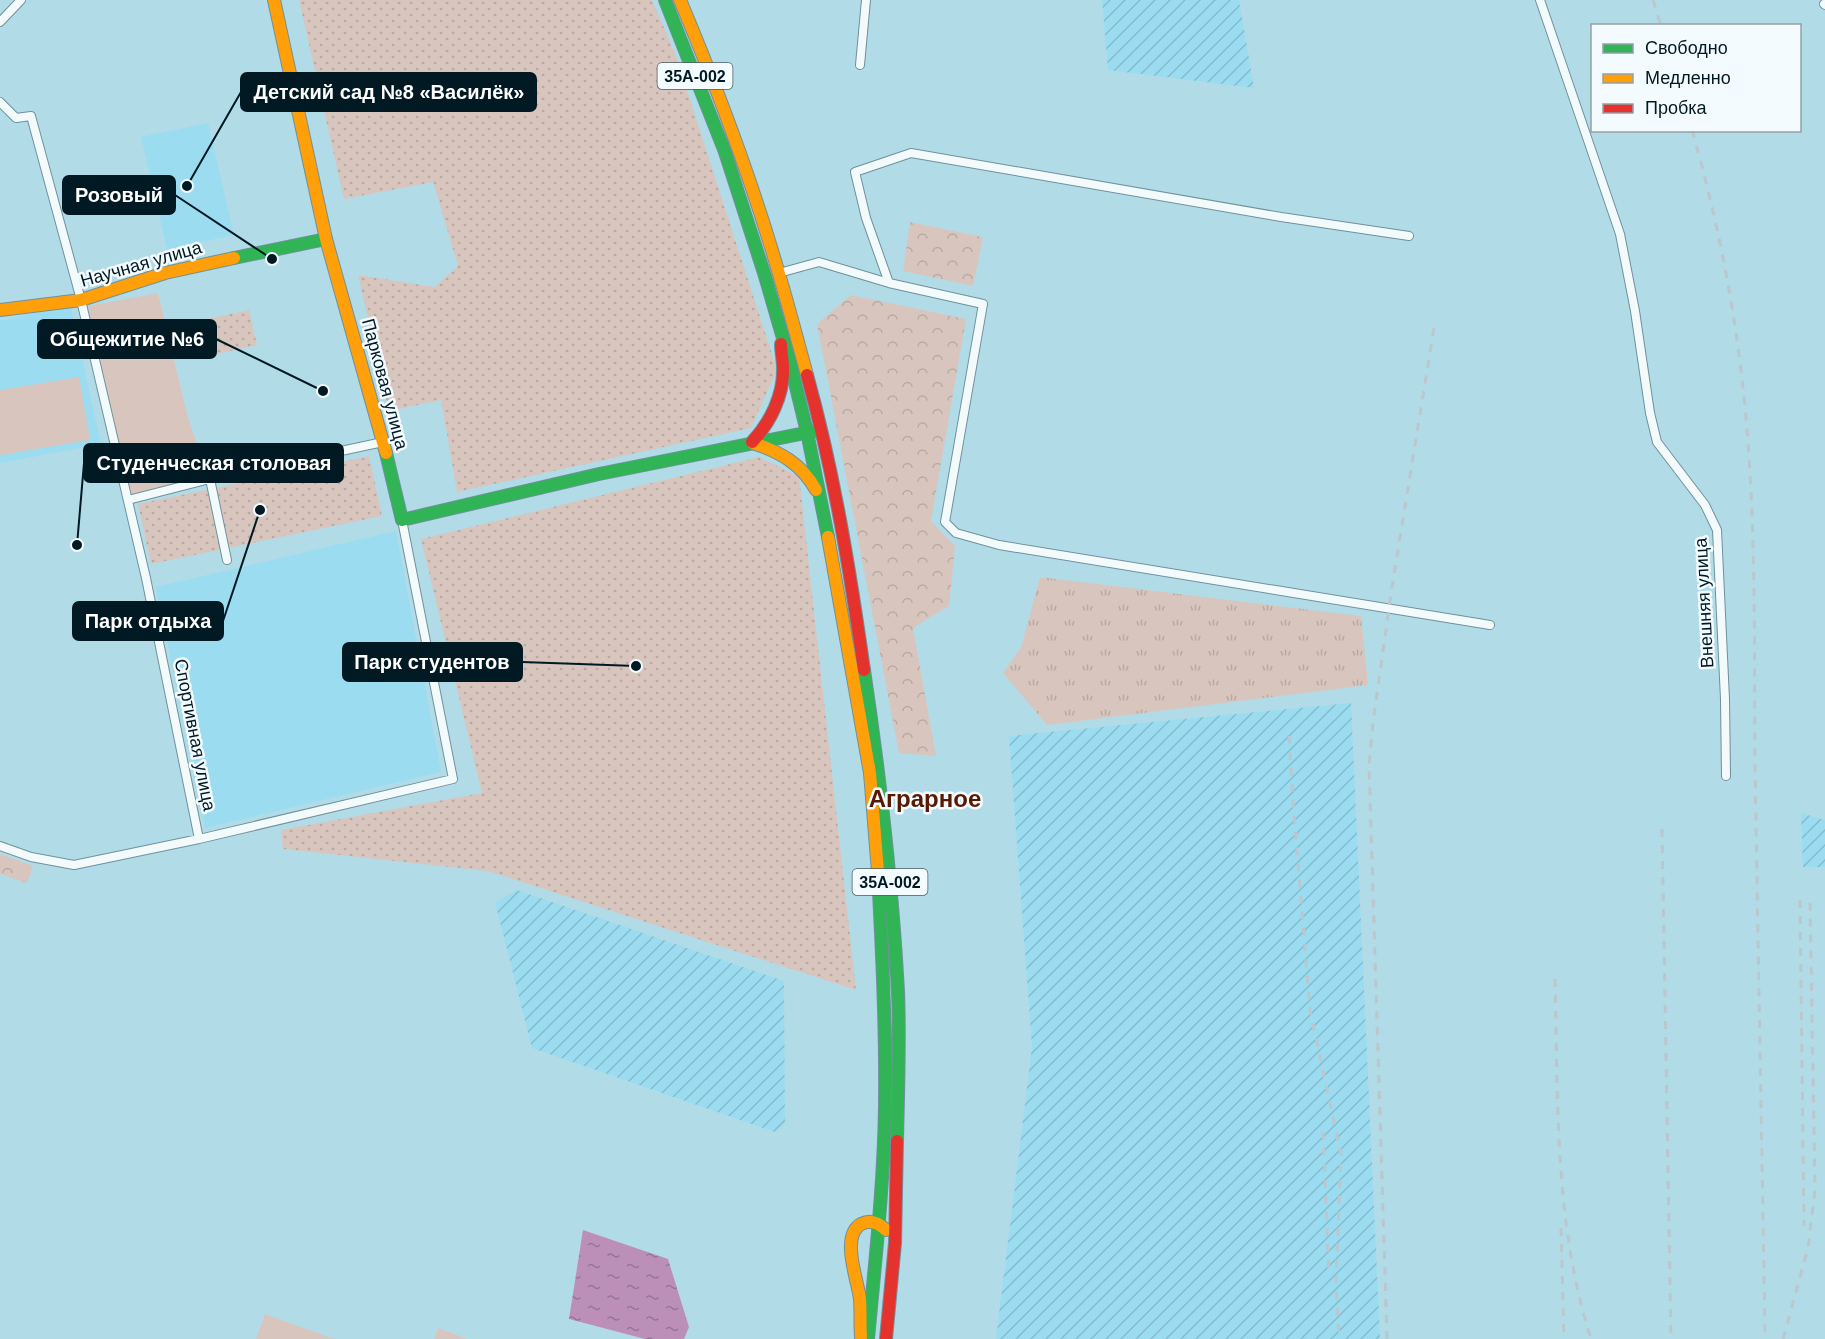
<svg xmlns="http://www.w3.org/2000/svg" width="1825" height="1339" font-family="Helvetica,sans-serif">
  <defs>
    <pattern id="industrial-furrows" width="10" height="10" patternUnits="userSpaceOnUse" patternTransform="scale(1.5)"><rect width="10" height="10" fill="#9bdcf1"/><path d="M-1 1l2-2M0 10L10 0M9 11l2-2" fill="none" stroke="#84bcce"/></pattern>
    <pattern id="grass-tufts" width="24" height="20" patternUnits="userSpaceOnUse" patternTransform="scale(1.5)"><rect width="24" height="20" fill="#d8c6be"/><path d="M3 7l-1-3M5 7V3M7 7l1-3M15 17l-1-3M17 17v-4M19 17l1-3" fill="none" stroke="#b8aaa3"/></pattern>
    <pattern id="forest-crowns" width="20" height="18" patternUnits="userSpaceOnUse" patternTransform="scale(1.5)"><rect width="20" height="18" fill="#d8c6be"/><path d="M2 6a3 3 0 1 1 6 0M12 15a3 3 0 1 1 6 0" fill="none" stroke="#b8aaa3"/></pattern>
    <pattern id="park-dots" width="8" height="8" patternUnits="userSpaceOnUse" patternTransform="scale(1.5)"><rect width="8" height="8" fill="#d8c6be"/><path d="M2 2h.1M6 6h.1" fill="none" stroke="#b8aaa3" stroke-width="1.8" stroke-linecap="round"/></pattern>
    <pattern id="water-ripples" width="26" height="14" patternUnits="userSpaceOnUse" patternTransform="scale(1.5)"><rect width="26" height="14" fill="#bc8fb8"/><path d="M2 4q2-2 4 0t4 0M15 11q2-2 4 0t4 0" fill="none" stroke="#967495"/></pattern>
  </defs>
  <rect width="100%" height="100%" fill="#b2dbe8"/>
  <path fill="#9bdcf1" d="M208,123L234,235L167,249L141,137Z
    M70,304L101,444L0,463V321Z
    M396,531L441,772L205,828L156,587Z"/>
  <path fill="url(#industrial-furrows)" d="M1102,0H1239L1254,88L1108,70Z
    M1351,703L1380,1339H996L1032,1047L1009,736Z
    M1801,813L1825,820V867H1803Z
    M517,890L784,981L785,1124L775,1132L532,1048L495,902Z"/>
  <path fill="url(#grass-tufts)" d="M1040,577L1361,616L1368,685L1047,725L1003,673L1021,647Z"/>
  <path fill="url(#forest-crowns)" d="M910,222L983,237L973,286L903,271Z
    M851,295L966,319L931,521L955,546L949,606L913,628L936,756L899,753L817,324Z
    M0,854L33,866L27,883L0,874Z"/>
  <path fill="url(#park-dots)" d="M299,0H652L676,56L777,370L751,428L457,492L441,400L389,411L358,275L434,287L458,266L433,182L344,199Z
    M249,310L257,345L189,360L181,325Z
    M369,456L382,516L151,564L138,504Z
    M759,457L799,476L856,990L488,871L283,849L281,830L482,793L421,539Z"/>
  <path fill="#d8c6be" d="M158,293L187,414L198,447L200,471L198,476L128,500L88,306Z
    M79,377L90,440L0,455V390Z
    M265,1314L334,1339H256Z
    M438,1328L468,1339H434Z"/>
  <path fill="url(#water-ripples)" d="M583,1230L668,1259L689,1327L684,1339H645L569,1319Z"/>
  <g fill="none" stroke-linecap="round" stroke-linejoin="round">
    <g stroke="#6f919c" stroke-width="10">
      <path id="street" d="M1540,0L1620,234L1635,311L1650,413L1657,442L1705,505L1717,530L1725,699L1726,776
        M1824,4L1825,5
        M0,22L21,0
        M860,65L866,0
        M0,102L16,118L31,116L81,300L146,578L199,839
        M779,273L819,262L889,283L983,304L945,522L956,533L999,545L1490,625
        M889,283L866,218L855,172L911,153L1281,217L1409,236
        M210,479L227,560
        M128,500L210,479L383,442
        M0,846L31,857L74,865L199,839L453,779L402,520"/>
    </g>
    <g stroke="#6f919c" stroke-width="14">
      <path id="fast" d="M665,0L725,152L765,276L791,366L807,432L828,537
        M234,258L326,239
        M386,453L402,520L599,474L815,431
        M864,670C880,777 892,883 898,991C900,1041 898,1091 897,1141
        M868,1339C875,1262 884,1184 885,1106C886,1028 882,950 878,872"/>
    </g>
    <g stroke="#6f919c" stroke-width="14">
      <path id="slow" d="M274,0L326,239L386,453
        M680,0C718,90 752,181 779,274C789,308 798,342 807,375
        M0,310L81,300L165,273L234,258
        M753,443C780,452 802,464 816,490
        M828,537L870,773L878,872
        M861,1337C860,1325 861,1312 860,1299C858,1281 840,1236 861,1224C871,1219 879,1223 886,1230"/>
    </g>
    <g stroke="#6f919c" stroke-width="14">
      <path id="jam" d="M807,375C834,472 850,571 864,670
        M752,442C770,423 784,395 783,368C783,360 781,352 781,344
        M886,1339L895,1243L897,1141"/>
    </g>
    <use href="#street" stroke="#f3fafc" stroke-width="8"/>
    <use href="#fast" stroke="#30b455" stroke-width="12"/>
    <use href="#slow" stroke="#ff9f0a" stroke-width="12"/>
    <use href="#jam" stroke="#e5322d" stroke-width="12"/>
    <path stroke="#bbc7cc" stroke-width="3" stroke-dasharray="8 8" stroke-linecap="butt" d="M1653,0L1661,26
      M1692,130C1720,228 1739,329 1747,430C1756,539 1754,650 1755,759C1758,953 1762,1146 1765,1339
      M1289,736L1293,802L1310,1010L1341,1155L1336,1281L1339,1339
      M1662,829L1671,1339
      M1800,900L1804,1226
      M1555,979C1558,1099 1554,1224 1591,1339
      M1323,1132L1329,1276
      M1561,1228L1564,1339
      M1387,1339L1369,766L1373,722L1392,587L1434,328
      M1783,1339L1808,1248L1815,1190L1810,899"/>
  </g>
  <g text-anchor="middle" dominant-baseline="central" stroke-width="5" stroke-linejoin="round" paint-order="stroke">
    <g fill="#f3fbfe" stroke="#495d64" stroke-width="1.5">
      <rect x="657.5" y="63" width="75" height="26" rx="4.5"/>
      <rect x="852.5" y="869" width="75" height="26" rx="4.5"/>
    </g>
    <g font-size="16" font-weight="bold" fill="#001922">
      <text x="695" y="76">35А-002</text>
      <text x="890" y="882">35А-002</text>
    </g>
    <g font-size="18" fill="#001922" stroke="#f3fbfe">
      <text transform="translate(141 264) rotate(-16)">Научная улица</text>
      <text transform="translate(385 384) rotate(75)">Парковая улица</text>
      <text transform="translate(1704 603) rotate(-93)">Внешняя улица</text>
      <text transform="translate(195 735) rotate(79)">Спортивная улица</text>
    </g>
    <g font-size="24" font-weight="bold" fill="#581900" stroke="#f3fbfe">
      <text x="925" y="798">Аграрное</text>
    </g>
  </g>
  <path fill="none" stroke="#001922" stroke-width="2" d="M187 186L241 92M272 259L175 195M323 391L216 339M77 545L84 463M260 510L223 621M636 666L522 662"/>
  <g fill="#001922" stroke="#f3fbfe" stroke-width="2">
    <circle cx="187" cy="186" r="6"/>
    <circle cx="272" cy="259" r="6"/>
    <circle cx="323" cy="391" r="6"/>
    <circle cx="77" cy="545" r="6"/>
    <circle cx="260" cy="510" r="6"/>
    <circle cx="636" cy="666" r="6"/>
  </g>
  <g fill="#001922" stroke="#001922" stroke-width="2">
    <rect x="241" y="73" width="295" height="38" rx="6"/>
    <rect x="63" y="176" width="112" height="38" rx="6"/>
    <rect x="38" y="320" width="178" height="38" rx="6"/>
    <rect x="84" y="444" width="259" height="38" rx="6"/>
    <rect x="73" y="602" width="150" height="38" rx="6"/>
    <rect x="343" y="643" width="179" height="38" rx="6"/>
  </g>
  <g font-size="20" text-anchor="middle" font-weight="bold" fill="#fff">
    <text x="389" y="99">Детский сад №8 «Василёк»</text>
    <text x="119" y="202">Розовый</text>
    <text x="127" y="346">Общежитие №6</text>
    <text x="214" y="470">Студенческая столовая</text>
    <text x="148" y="628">Парк отдыха</text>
    <text x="432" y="669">Парк студентов</text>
  </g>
  <rect x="1591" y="24" width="210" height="108" fill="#f3fbfe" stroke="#92a1a6" stroke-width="1.5"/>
  <rect x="1603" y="44" width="30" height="9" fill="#30b455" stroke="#92a1a6" stroke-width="1.5"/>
  <text x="1645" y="54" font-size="18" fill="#001922">Свободно</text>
  <rect x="1603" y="74" width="30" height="9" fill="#ff9f0a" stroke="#92a1a6" stroke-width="1.5"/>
  <text x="1645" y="84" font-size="18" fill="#001922">Медленно</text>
  <rect x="1603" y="104" width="30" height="9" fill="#e5322d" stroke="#92a1a6" stroke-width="1.5"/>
  <text x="1645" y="114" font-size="18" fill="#001922">Пробка</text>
</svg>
